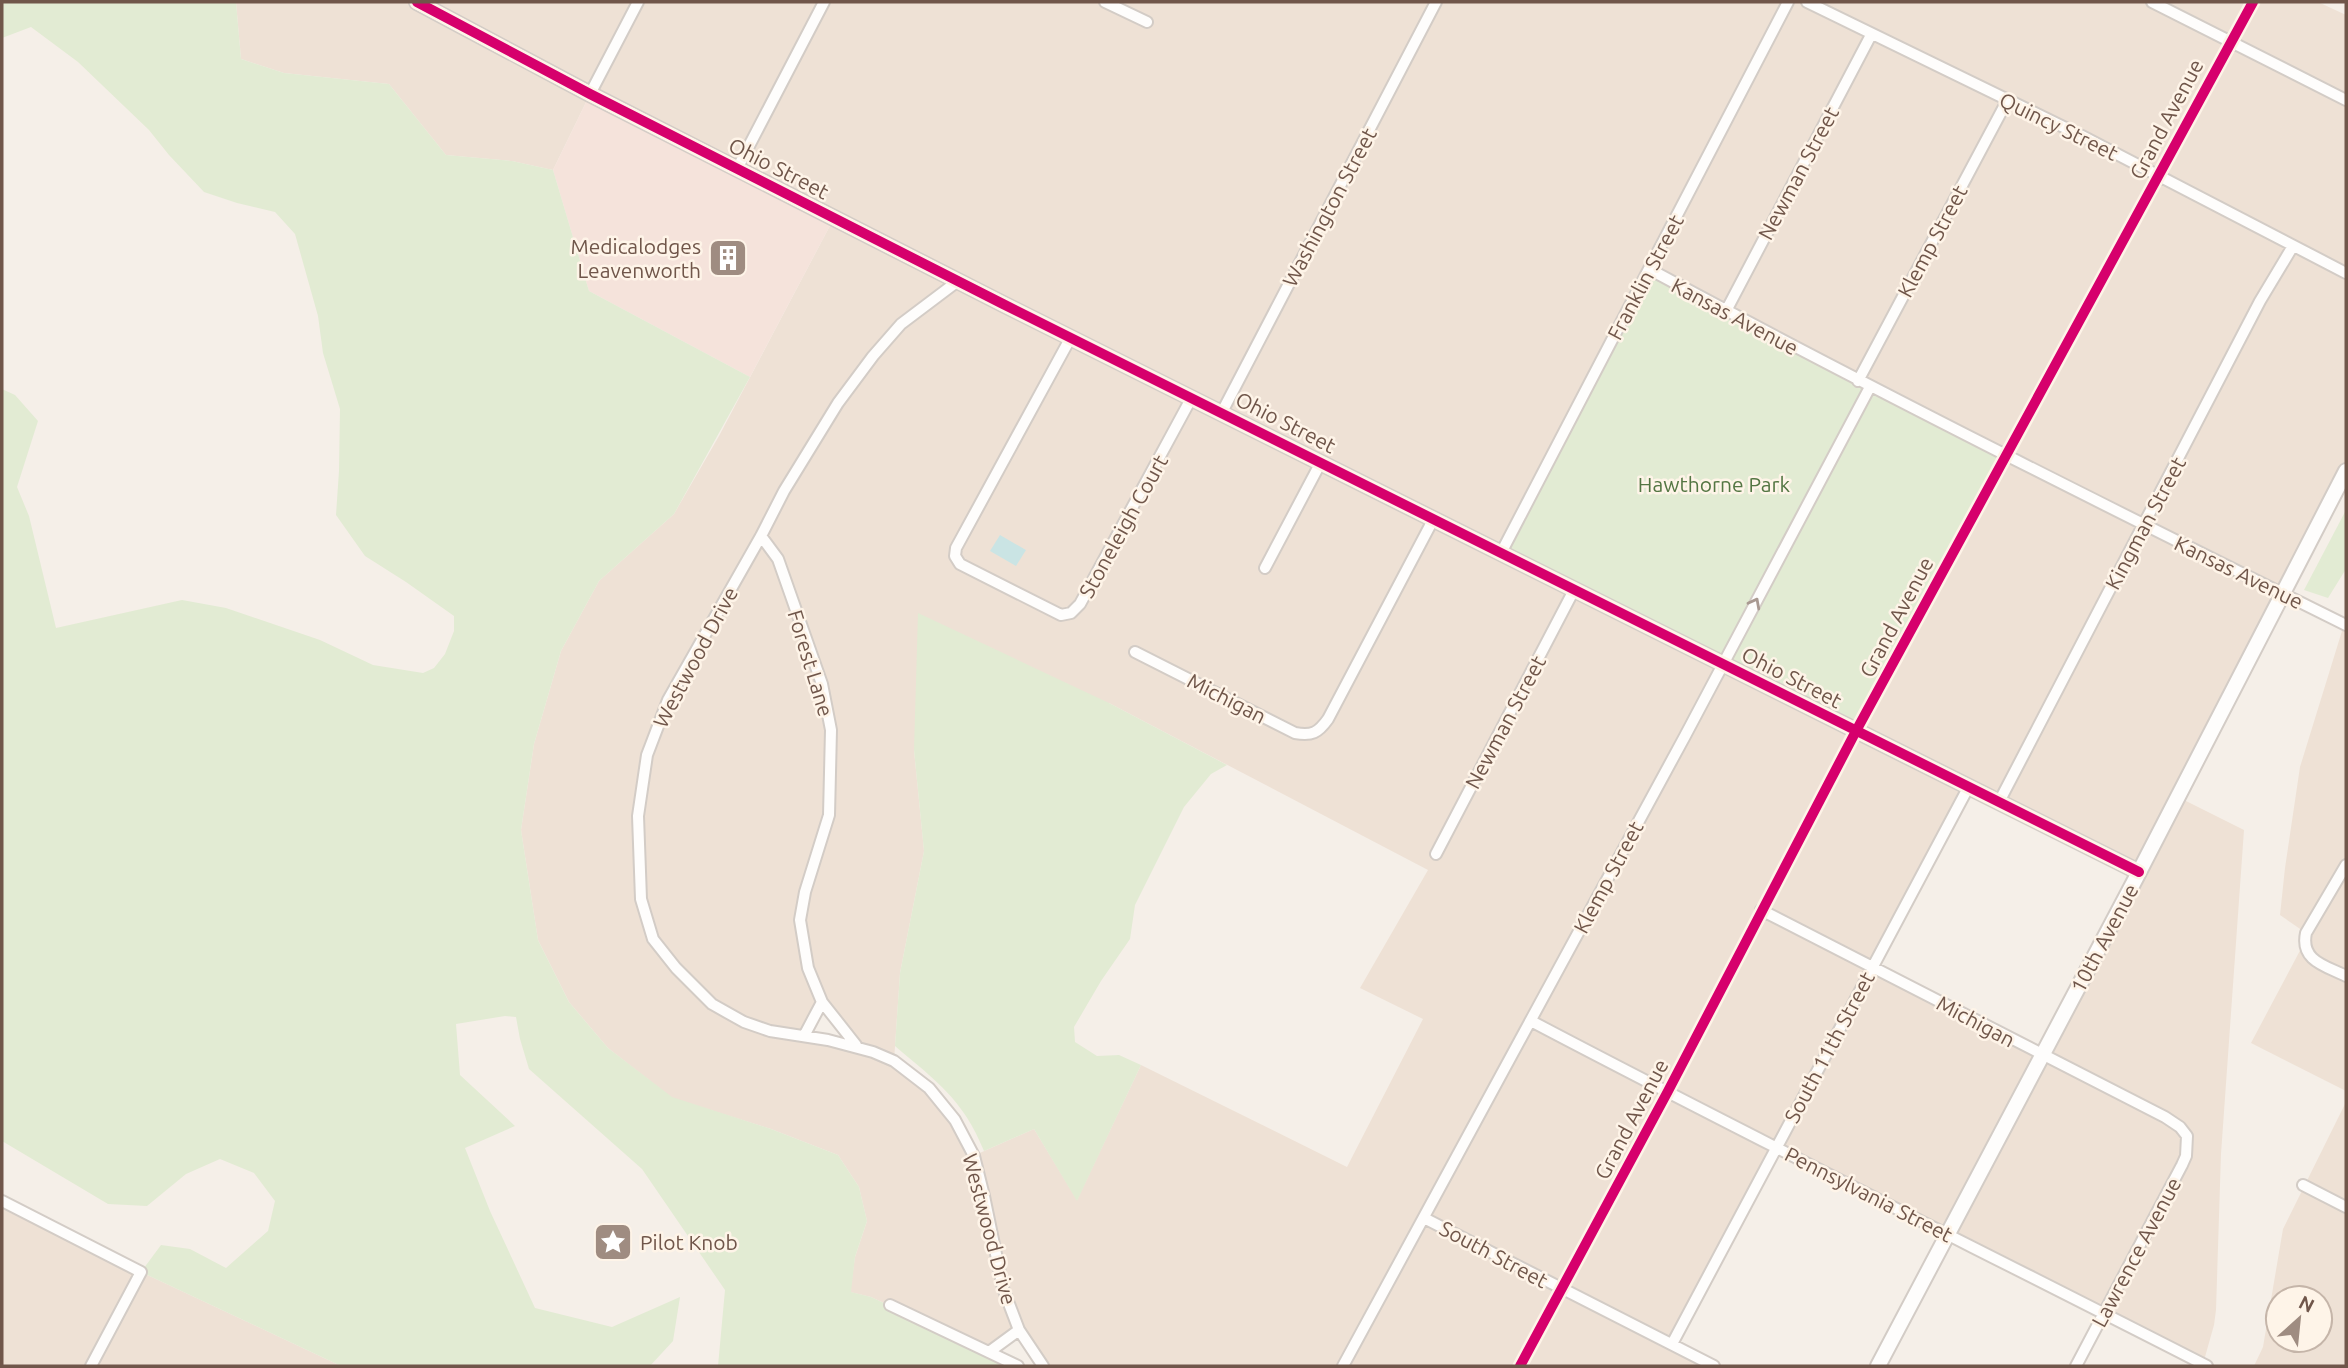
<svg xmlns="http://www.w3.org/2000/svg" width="2348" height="1368" font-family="Ubuntu,sans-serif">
  <rect width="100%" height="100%" fill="#f5efe8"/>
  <path fill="#eee1d5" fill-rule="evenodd" d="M236,2H2318L2346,15V471L2178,797L2244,830L2221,1154L2216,1310L2214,1325L2203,1364L1776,1148L1672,1344L1714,1366H1043L1019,1331L989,1352L871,1297L850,1292L855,1257L867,1221L859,1187L838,1155L771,1129L672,1098L608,1048L569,1002L538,940L521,830L534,744L561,651L599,581L674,514L719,436L834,218L590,94L553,170L512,161L446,155L389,84L284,73L241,59ZM1109,703L1428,870L1360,988L1423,1019L1347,1167L1141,1065L1077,1200L1034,1129L973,1156L929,1088L894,1061L900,973L924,851L914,750ZM1968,788L2139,872L2041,1054L1872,966ZM822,1002L855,1045L804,1036Z
    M2346,618V1091L2251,1043L2304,943L2306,933L2280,915L2285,868L2300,767Z
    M2346,1102V1366H2254L2263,1347L2283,1229ZM2278,1298H2320V1340H2278Z
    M2,1201L141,1272L341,1366H2Z"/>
  <path fill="#f5e3db" d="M590,94L834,218L750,377L589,291L553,170Z"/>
  <path fill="#e2ebd3" d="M2,2H236L241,59L284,73L389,84L446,155L512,161L553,170L589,291L750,377L674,514L599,581L561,651L534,744L521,830L538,940L569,1002L608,1048L672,1097L771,1129L838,1155L859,1187L867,1221L855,1257L851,1292L871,1297L1018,1366H718L725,1290L642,1169L529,1069L520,1039L516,1017L505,1016L456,1024L460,1075L515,1126L465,1148L490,1211L535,1308L612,1327L680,1297L673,1341L650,1366H341L141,1272L161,1245L190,1249L226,1268L268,1231L275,1201L254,1173L220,1159L186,1174L147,1206L108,1204L2,1141V389L15,395L38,421L17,487L29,516L56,628L182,600L226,608L320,640L373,665L423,673L434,668L445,654L454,631V616L406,582L365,556L336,515L339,471L340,409L323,353L318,316L295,234L275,212L237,203L204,192L169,155L149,130L78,62L31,27L2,38Z
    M1649,269L2005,456L1856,731L1501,553Z
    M2346,510V569L2328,598L2304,590Z
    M918,613L1109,703L1227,765L1211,774L1184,807L1135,905L1130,939L1101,981L1074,1027L1075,1042L1097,1056L1119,1055L1141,1065L1077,1201L1034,1129L984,1151C963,1099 936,1081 895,1046L900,973L924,851L914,750Z"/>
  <path fill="#cae4e4" d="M1000,535L1026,550L1016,566L990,551Z"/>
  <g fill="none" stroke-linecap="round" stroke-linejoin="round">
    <g stroke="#d3ccc6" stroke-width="14">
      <path id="minor" d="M1105,2L1147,22
        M1807,2L2082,136L2346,273
        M2152,2L2346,100
        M590,94L638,2
        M737,169L824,2
        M1649,269C1879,393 2112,509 2346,625
        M958,281L901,324L873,356L838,403L784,491L761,536L668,700L647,755L638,816L641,899L653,939L676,968L712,1004L744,1022L770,1031L828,1040L873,1052L894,1061L929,1088L955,1120L974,1156L984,1196L1003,1288L1019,1330L1043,1366
        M1726,311L1871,35
        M1071,337L956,548L955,556L960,564L1061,615L1071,613L1080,604L1192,397
        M1858,381L2007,101
        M1222,412L1436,2
        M761,536L778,559L822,684L831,730L829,815L805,892L800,920L808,968L822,1002L856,1045
        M1501,553L1788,2
        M1265,568L1321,462
        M1135,652L1295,733C1312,736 1318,733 1328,719L1433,520
        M1999,802L2260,301L2293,246
        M1436,854L1574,590
        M2346,865L2306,933C2300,961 2326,966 2346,976
        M1761,910L2165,1117L2180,1127L2187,1136L2186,1156L2182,1165L2076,1366
        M1531,1021C1755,1139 1982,1251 2207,1366
        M804,1036L822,1002
        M2303,1185L2346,1207
        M2,1201L141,1272L91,1366
        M1424,1218L1714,1366
        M890,1305L1018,1366
        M1672,1344L1968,788
        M989,1352L1019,1330
        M1343,1366L1685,736L1870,387
        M1520,1366L1667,1093L1856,731L2253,2"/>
    </g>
    <g stroke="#d3ccc6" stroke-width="18">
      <path id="tertiary" d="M417,2L590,94L1003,304L2139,872
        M1878,1366L2136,878L2346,471"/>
    </g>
    <use href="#minor" stroke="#fefdfc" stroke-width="10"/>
    <use href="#tertiary" stroke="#fefdfc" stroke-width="14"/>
    <g stroke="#fef4e8" stroke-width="15">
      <path id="cycleway" d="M417,2L590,94L1003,304L2139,872
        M1520,1366L1667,1093L1856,731L2253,2"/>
    </g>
    <use href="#cycleway" stroke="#d6006c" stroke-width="10"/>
  </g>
  <defs><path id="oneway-chevron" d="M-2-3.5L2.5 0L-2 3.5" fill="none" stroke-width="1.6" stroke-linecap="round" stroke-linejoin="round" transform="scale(1.75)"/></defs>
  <use stroke="#a99991" href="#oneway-chevron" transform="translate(1755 603) rotate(-62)"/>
  <defs>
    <g id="building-square" transform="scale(2.0125)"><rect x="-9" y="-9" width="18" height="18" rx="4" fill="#9f8c81" stroke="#fef4e8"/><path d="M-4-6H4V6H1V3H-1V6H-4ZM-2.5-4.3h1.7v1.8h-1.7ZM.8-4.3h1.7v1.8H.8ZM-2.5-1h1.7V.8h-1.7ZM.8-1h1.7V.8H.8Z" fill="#fff"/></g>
    <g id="sight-square" transform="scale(2.0125)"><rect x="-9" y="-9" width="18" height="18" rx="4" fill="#9f8c81" stroke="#fef4e8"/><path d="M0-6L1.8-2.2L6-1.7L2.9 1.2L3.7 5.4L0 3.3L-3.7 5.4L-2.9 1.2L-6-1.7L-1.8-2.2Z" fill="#fff"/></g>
  </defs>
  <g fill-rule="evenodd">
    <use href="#building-square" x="728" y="258"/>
    <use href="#sight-square" x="613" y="1242"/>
  </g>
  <g text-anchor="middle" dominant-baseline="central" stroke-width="5" stroke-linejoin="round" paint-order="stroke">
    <g font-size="21" fill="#70564a" stroke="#fef4e8">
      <text transform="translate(2166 119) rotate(-62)">Grand Avenue</text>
      <text transform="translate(2059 126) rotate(26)">Quincy Street</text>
      <text transform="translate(779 168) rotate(27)">Ohio Street</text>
      <text transform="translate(1798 173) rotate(-62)">Newman Street</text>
      <text transform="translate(1329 207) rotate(-62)">Washington Street</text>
      <text transform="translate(1932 241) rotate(-62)">Klemp Street</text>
      <text transform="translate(1645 277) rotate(-62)">Franklin Street</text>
      <text transform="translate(1735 316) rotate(28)">Kansas Avenue</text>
      <text transform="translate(1286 422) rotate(27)">Ohio Street</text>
      <text transform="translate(2145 523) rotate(-62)">Kingman Street</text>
      <text transform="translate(1123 526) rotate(-61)">Stoneleigh Court</text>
      <text transform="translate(2239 572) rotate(26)">Kansas Avenue</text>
      <text transform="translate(1896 617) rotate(-62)">Grand Avenue</text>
      <text transform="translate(695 657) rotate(-62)">Westwood Drive</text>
      <text transform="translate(811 663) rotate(73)">Forest Lane</text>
      <text transform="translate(1792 677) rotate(27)">Ohio Street</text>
      <text transform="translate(1227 698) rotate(27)">Michigan</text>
      <text transform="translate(1505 722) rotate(-62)">Newman Street</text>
      <text transform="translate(1608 877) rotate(-62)">Klemp Street</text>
      <text transform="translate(2104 938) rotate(-62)">10th Avenue</text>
      <text transform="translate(1976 1021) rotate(28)">Michigan</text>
      <text transform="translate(1829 1047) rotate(-62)">South 11th Street</text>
      <text transform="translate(1631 1119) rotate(-62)">Grand Avenue</text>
      <text transform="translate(1869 1194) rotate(27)">Pennsylvania Street</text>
      <text transform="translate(990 1229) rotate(75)">Westwood Drive</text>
      <text transform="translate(2136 1252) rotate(-62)">Lawrence Avenue</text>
      <text transform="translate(1494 1254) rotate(28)">South Street</text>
    </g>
    <g font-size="21" fill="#70564a" stroke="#fef4e8" text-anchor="end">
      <text x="701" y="246">Medicalodges<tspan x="701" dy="24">Leavenworth</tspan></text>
      <text x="640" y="1242" text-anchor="start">Pilot Knob</text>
    </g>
    <g font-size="21" fill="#547643" stroke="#fef4e8">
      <text x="1714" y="484">Hawthorne Park</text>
    </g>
  </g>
  <rect width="2348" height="1368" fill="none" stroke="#70564a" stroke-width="7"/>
  <g transform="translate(2299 1319) rotate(27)"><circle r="33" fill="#fef4e8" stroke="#c5b5a9" stroke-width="2"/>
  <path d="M0-5L12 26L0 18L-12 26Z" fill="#9f8c81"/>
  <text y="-10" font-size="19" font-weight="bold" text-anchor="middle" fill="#70564a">N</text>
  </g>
</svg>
